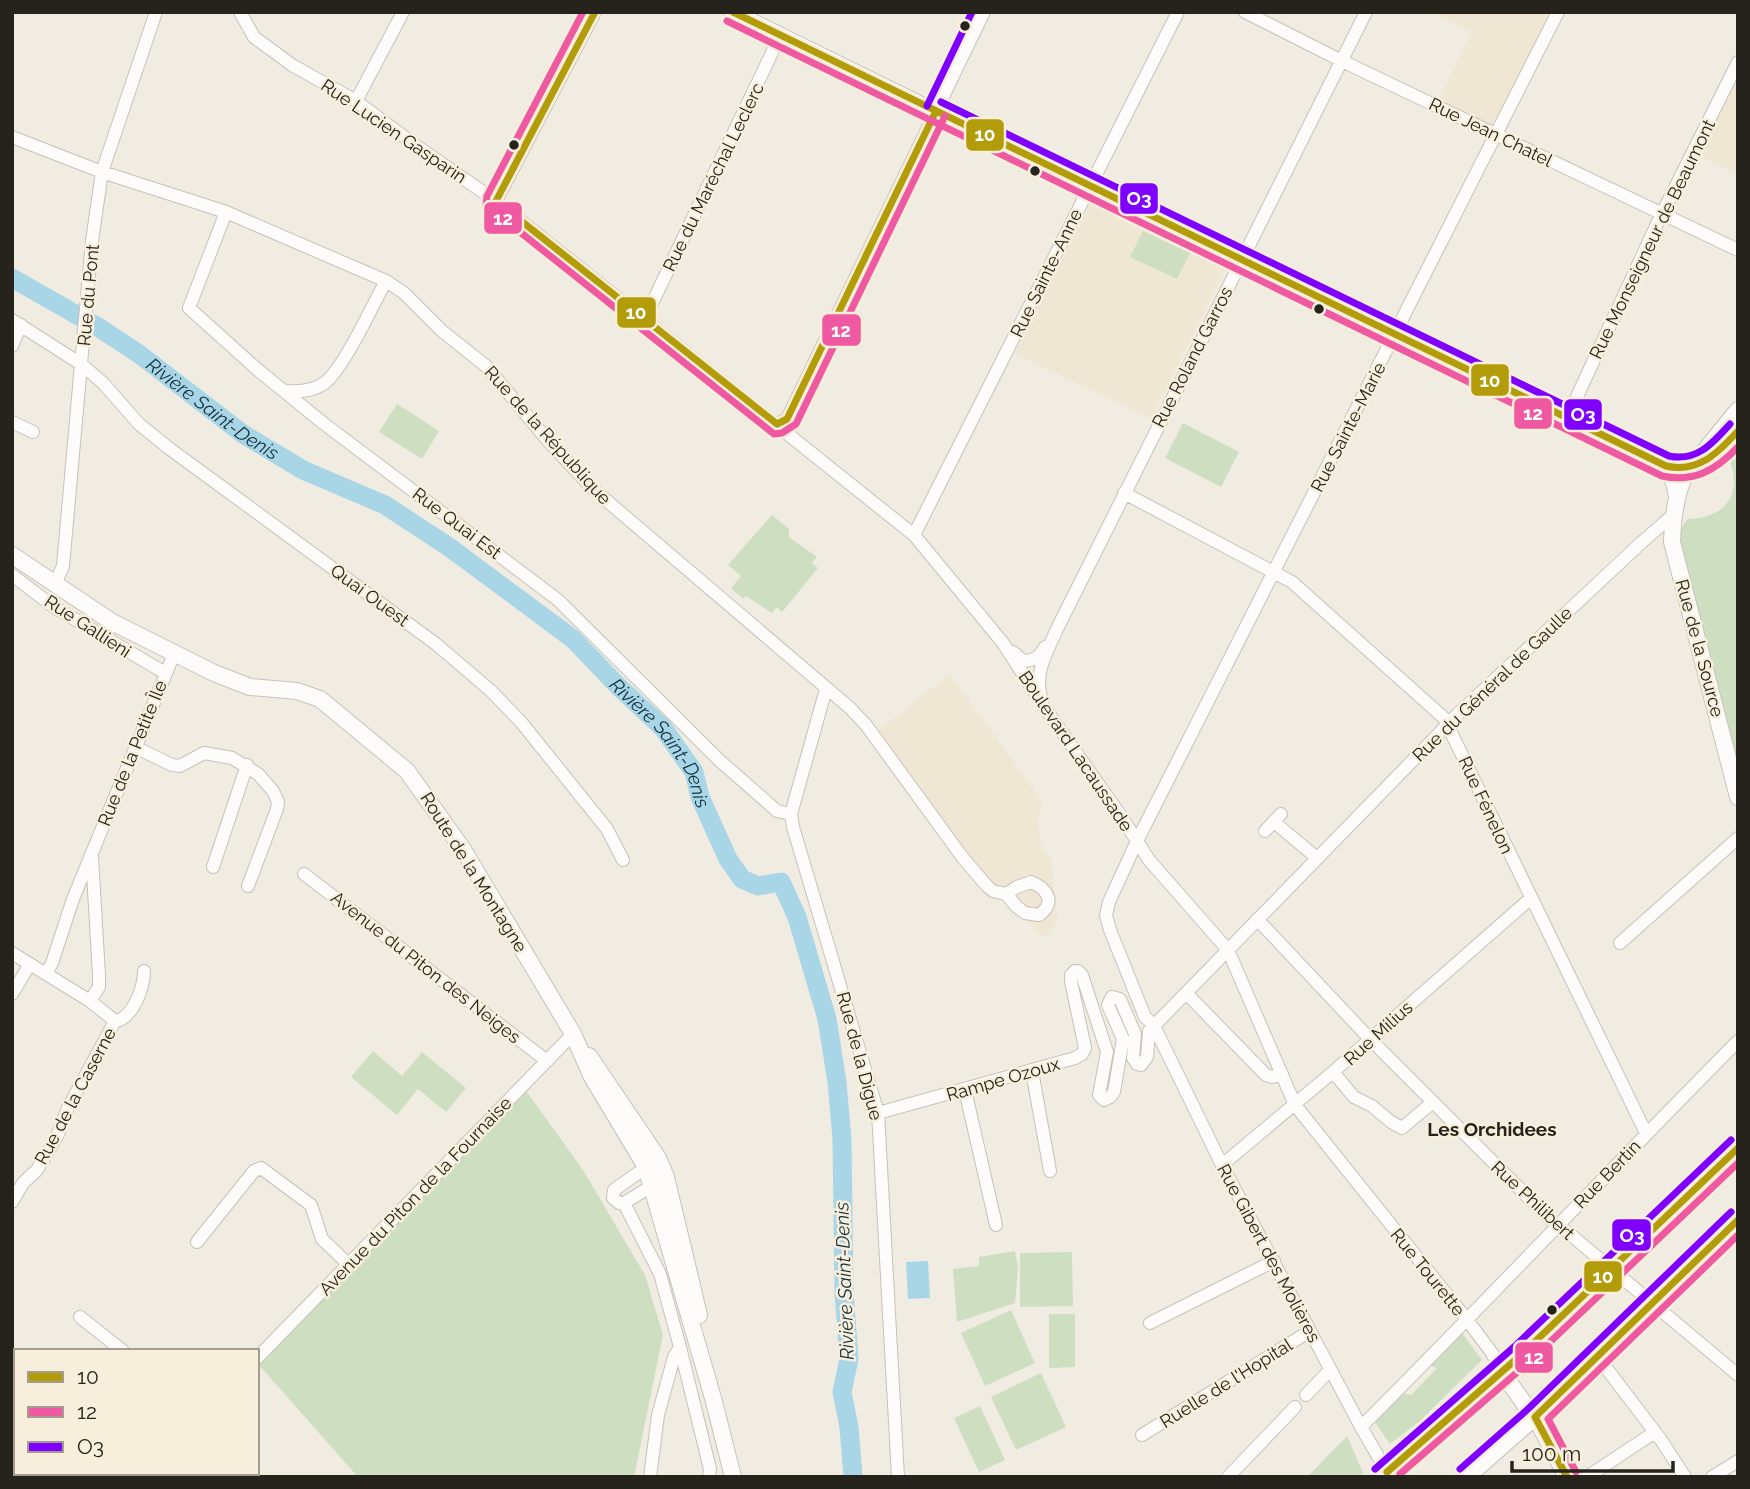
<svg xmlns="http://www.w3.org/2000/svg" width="1750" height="1489" font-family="Raleway,sans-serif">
  <rect width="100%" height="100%" fill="#f1ece2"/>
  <path fill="#efe7d4" d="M1440,12H1550L1492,127L1438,100L1472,33L1438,16Z
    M1738,75V174L1699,155Z
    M1093,198L1223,262L1226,269L1151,419L1015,354Z
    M950,674L1043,802L1038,821L1041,845L1051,858L1058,921L1044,938L993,888L877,731Z"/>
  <path fill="#cddfc0" d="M1143,231L1190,253L1177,279L1130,257Z
    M397,404L439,431L422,459L379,432Z
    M1183,423L1239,452L1221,487L1165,458Z
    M1738,445V773L1679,533L1687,519C1726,518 1744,494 1728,457Z
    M772,515L789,529V537L817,557L812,563L818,568L782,612L777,607L772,613L746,596L743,599L731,588L741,576L728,565Z
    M373,1051L402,1076L422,1052L466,1088L446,1112L418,1089L397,1115L351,1077Z
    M524,1088L583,1170L645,1275L663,1335L634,1477H358L258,1364Z
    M1015,1251L1018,1269L1015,1303L957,1322L953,1269L979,1266V1257Z
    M1072,1252L1073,1306L1020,1307V1253Z
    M1011,1310L1035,1363L985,1386L961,1333Z
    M1049,1314H1075V1367L1049,1368Z
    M1462,1333L1482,1360L1420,1421L1390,1444L1374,1421L1402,1393L1411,1395L1437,1368L1428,1365Z
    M1041,1373L1066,1427L1016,1450L991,1397Z
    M980,1406L1005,1460L979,1472L954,1418Z
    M1347,1436L1363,1473L1359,1477H1307Z"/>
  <path fill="#a9d6e7" d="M928,1261L930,1298L908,1299L906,1262Z"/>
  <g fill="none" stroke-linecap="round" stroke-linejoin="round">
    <path stroke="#a9d6e7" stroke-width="3.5" d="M12,1444L16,1448
      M37,1473L38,1477"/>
    <path stroke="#a9d6e7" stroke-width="19" id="s1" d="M12,278L98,327L139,354L243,434L303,470L385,505L449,547L573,639L618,686L663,728L694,772L700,797L728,859L742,879L758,886L781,882L797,917L827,1019L837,1082L842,1139L844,1292L849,1359L842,1392L849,1427L853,1477"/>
    <g stroke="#c6c2b9" stroke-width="14">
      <path id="minor" d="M240,12L254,37L292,65L356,101L415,145L496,201L914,535L1003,643L1044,707L1123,819L1149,860L1228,950L1295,1105L1468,1321L1492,1353L1502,1372
        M1245,12L1342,61L1738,250
        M356,101L403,12
        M12,137L102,172L226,212L386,281L404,293L442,331L486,366L549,442L593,489L850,708L866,725L963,858L987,886L993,891L1006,894L1017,907L1025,913L1039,915C1056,903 1048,889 1031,882L1017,887L1006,894
        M496,201L595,12
        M226,212L189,308L258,370L323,423L558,600L719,760L777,811L791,814
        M645,318L780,36
        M12,320L81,364L103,383L139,424L170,449L436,644L490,690L521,722L607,829L623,860
        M12,346L21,325
        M284,391C298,392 315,391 326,382C346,364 372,306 386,281
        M1568,416L1657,224L1738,62
        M12,422L33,432
        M777,424L787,419L984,12
        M1124,493L1292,582L1444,718L1646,1133
        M914,535L1178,12
        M12,575L54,607L165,673
        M55,584L63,566L92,241L102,172L156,12
        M1013,652L1023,661C1034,661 1039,657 1045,647
        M826,689L791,814L793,827L878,1113L898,1477
        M1041,697C1034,672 1047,652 1057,629L1366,12
        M135,747L172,765L180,766L204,753L232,758L258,774L273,791L278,802L277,809L248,886
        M1274,822L1317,858
        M1265,831L1281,814
        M213,867L247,765
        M304,874L547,1061
        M1257,919L1370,1039L1557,1226L1565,1230L1738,1375
        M1620,943L1738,838
        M12,953L90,1001L115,1021L68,1108L58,1134L37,1170L23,1183L12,1202
        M46,974L52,963L73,899L174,654
        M1186,993L1266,1075L1272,1077L1282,1074
        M12,994L30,964
        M90,1001L99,987V975L92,857
        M115,1021C133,1019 144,987 144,971
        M1032,1071L1050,1171
        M1333,1072L1354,1097L1372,1106L1391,1122L1402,1128L1433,1102
        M965,1090L996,1225
        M878,1113L1075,1058L1082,1054L1085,1048L1071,981V975L1075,971H1078L1082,975L1107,1052L1099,1095L1104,1100L1110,1097L1114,1092L1123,1039L1108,1005L1112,997L1120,999L1135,1034L1133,1058L1137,1064L1141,1065L1147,1057L1149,1031L1458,714L1642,542L1673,515
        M652,1163L614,1190L613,1198L619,1203H624L658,1182
        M1222,1165L1333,1072L1531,898
        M624,1203L660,1274L680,1347
        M197,1242L254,1171L261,1168L311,1205L322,1239L344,1260L347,1266
        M80,1317L123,1351
        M1150,1323L1274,1261
        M1597,1356L1661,1440L1685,1477
        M257,1358L573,1034
        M1306,1395L1330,1370
        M1361,1427C1488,1300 1611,1169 1738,1041
        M1142,1435L1310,1331
        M1387,1472L1361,1427L1222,1165L1153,1024L1145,1017L1110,930L1106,915L1109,902L1137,841L1558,12
        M650,1477L658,1415L674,1357L680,1347L710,1469L709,1477
        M1228,1477L1295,1407
        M1587,1477L1655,1432
        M1712,1477L1738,1461"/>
    </g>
    <g stroke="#c6c2b9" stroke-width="18">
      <path id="major" d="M732,12L1027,157L1326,299L1666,466L1675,485L1677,498
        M1738,410L1685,475C1675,496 1673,519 1672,542L1738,797
        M12,555L112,622L214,673L250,687L297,691L320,699L407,771L464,851L573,1034L592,1077L646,1167L713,1398L733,1477
        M589,1056L658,1158L666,1177L699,1315
        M1502,1372L1540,1426L1567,1477
        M1382,1477L1521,1355L1738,1148
        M1467,1477L1535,1417L1738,1220"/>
    </g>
    <use href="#minor" stroke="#fdfcfb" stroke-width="12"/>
    <use href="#major" stroke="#fdfcfb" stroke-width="16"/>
    <g stroke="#f7efdc" stroke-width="12">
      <path id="bus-1" d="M733,12L1666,466C1698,473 1717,454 1738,431
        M496,201L777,424
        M496,201L595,12
        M777,424L787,419L936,111
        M1387,1472L1521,1355L1738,1148
        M1567,1477L1535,1417L1738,1220"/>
    </g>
    <g stroke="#f7efdc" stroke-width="12">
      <path id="bus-2" d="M583,12L487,196L486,205L774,434L782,433L796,424L945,116
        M727,21L1662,476C1694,483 1716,470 1738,447
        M1576,1472L1548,1419L1738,1235
        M1400,1474L1528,1363L1738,1163"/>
    </g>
    <g stroke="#f7efdc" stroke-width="12">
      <path id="bus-3" d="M941,102L1669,456C1697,462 1713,443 1730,424
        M927,106L972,12
        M1375,1469L1514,1347L1731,1140
        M1460,1469L1528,1409L1731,1212"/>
    </g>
    <use href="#bus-1" stroke="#b39c0a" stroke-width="7"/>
    <use href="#bus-2" stroke="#ef59a1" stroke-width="7"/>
    <use href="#bus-3" stroke="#8000ff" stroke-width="7"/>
  </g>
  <g fill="#26231c" stroke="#f7efdc" stroke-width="2.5">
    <circle cx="965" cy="26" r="6"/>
    <circle cx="514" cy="145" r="6"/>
    <circle cx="1035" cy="171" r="6"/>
    <circle cx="1319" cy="309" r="6"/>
    <circle cx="1552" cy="1310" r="6"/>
  </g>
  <g text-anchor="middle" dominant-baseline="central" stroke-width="5" stroke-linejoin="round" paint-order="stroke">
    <g font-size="18" fill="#26231c" stroke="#f7efdc">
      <text transform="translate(394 131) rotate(34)">Rue Lucien Gasparin</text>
      <text transform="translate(1491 132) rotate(26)">Rue Jean Chatel</text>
      <text transform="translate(713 177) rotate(-64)">Rue du Maréchal Leclerc</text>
      <text transform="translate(1652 239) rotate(-64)">Rue Monseigneur de Beaumont</text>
      <text transform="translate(1046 273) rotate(-64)">Rue Sainte-Anne</text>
      <text transform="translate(88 295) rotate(-85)">Rue du Pont</text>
      <text transform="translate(1192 357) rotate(-63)">Rue Roland Garros</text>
      <text transform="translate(1348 427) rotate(-63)">Rue Sainte-Marie</text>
      <text transform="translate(548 435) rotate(48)">Rue de la République</text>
      <text transform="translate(457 523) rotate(37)">Rue Quai Est</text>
      <text transform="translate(370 595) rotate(36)">Quai Ouest</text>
      <text transform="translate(88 626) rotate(33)">Rue Gallieni</text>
      <text transform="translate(1700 648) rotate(75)">Rue de la Source</text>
      <text transform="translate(1492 684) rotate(-44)">Rue du Général de Gaulle</text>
      <text transform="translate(1076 751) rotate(56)">Boulevard Lacaussade</text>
      <text transform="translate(132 753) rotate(-68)">Rue de la Petite Île</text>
      <text transform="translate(1486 805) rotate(65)">Rue Fénelon</text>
      <text transform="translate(474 872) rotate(58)">Route de la Montagne</text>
      <text transform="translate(426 967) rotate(38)">Avenue du Piton des Neiges</text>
      <text transform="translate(1378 1033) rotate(-42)">Rue Milius</text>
      <text transform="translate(860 1056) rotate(75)">Rue de la Digue</text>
      <text transform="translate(1003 1079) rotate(-16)">Rampe Ozoux</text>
      <text transform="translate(75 1096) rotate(-62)">Rue de la Caserne</text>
      <text transform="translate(1607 1174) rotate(-46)">Rue Bertin</text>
      <text transform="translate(415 1196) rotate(-46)">Avenue du Piton de la Fournaise</text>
      <text transform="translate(1533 1200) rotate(43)">Rue Philibert</text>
      <text transform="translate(1269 1253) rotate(62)">Rue Gibert des Molières</text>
      <text transform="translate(1428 1272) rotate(51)">Rue Tourette</text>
      <text transform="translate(1226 1383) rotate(-32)">Ruelle de l'Hopital</text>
    </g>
    <g font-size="19" font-style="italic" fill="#143340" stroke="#f7efdc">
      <text stroke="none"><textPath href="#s1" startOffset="240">Rivière Saint-Denis</textPath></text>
      <text stroke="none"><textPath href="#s1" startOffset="807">Rivière Saint-Denis</textPath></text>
      <text transform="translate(844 1281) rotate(-92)">Rivière Saint-Denis</text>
    </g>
    <g font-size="19" font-weight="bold" fill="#26231c" stroke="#f7efdc">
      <text x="1492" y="1129">Les Orchidees</text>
    </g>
  </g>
  <g stroke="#f7efdc" stroke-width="2.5">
    <rect x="965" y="118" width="40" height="34" rx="7" fill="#b39c0a"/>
    <rect x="1119" y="182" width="40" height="33" rx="7" fill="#8000ff"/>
    <rect x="483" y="201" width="40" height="34" rx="7" fill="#ef59a1"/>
    <rect x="616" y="296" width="41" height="33" rx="7" fill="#b39c0a"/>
    <rect x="821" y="313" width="41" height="34" rx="7" fill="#ef59a1"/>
    <rect x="1470" y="363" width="40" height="34" rx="7" fill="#b39c0a"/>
    <rect x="1513" y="397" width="40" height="33" rx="7" fill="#ef59a1"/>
    <rect x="1563" y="398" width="40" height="33" rx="7" fill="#8000ff"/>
    <rect x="1611" y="1218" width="41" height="34" rx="7" fill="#8000ff"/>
    <rect x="1583" y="1260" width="40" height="33" rx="7" fill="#b39c0a"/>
    <rect x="1514" y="1341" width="40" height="33" rx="7" fill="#ef59a1"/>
  </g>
  <g font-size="19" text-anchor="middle" font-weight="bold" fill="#fff">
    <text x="985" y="141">10</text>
    <text x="1139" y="205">O3</text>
    <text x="503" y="225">12</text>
    <text x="636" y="319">10</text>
    <text x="841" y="337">12</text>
    <text x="1490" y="387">10</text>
    <text x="1533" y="420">12</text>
    <text x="1583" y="421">O3</text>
    <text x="1632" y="1242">O3</text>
    <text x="1603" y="1283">10</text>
    <text x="1534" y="1364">12</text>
  </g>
  <rect width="1750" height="1489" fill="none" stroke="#26231c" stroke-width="28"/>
  <rect x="14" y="1349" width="245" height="126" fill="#f7efdc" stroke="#a39d8f" stroke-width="2"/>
  <rect x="28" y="1372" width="35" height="10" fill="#b39c0a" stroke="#a39d8f" stroke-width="2"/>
  <text x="77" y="1384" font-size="21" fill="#26231c">10</text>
  <rect x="28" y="1407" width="35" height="10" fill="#ef59a1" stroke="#a39d8f" stroke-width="2"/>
  <text x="77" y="1419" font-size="21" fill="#26231c">12</text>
  <rect x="28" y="1442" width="35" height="10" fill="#8000ff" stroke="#a39d8f" stroke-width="2"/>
  <text x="77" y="1454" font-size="21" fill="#26231c">O3</text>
  <path d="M1512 1461v10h161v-10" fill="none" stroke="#26231c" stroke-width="3.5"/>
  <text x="1522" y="1461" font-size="21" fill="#26231c" stroke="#f7efdc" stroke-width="5" paint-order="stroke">100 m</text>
</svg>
